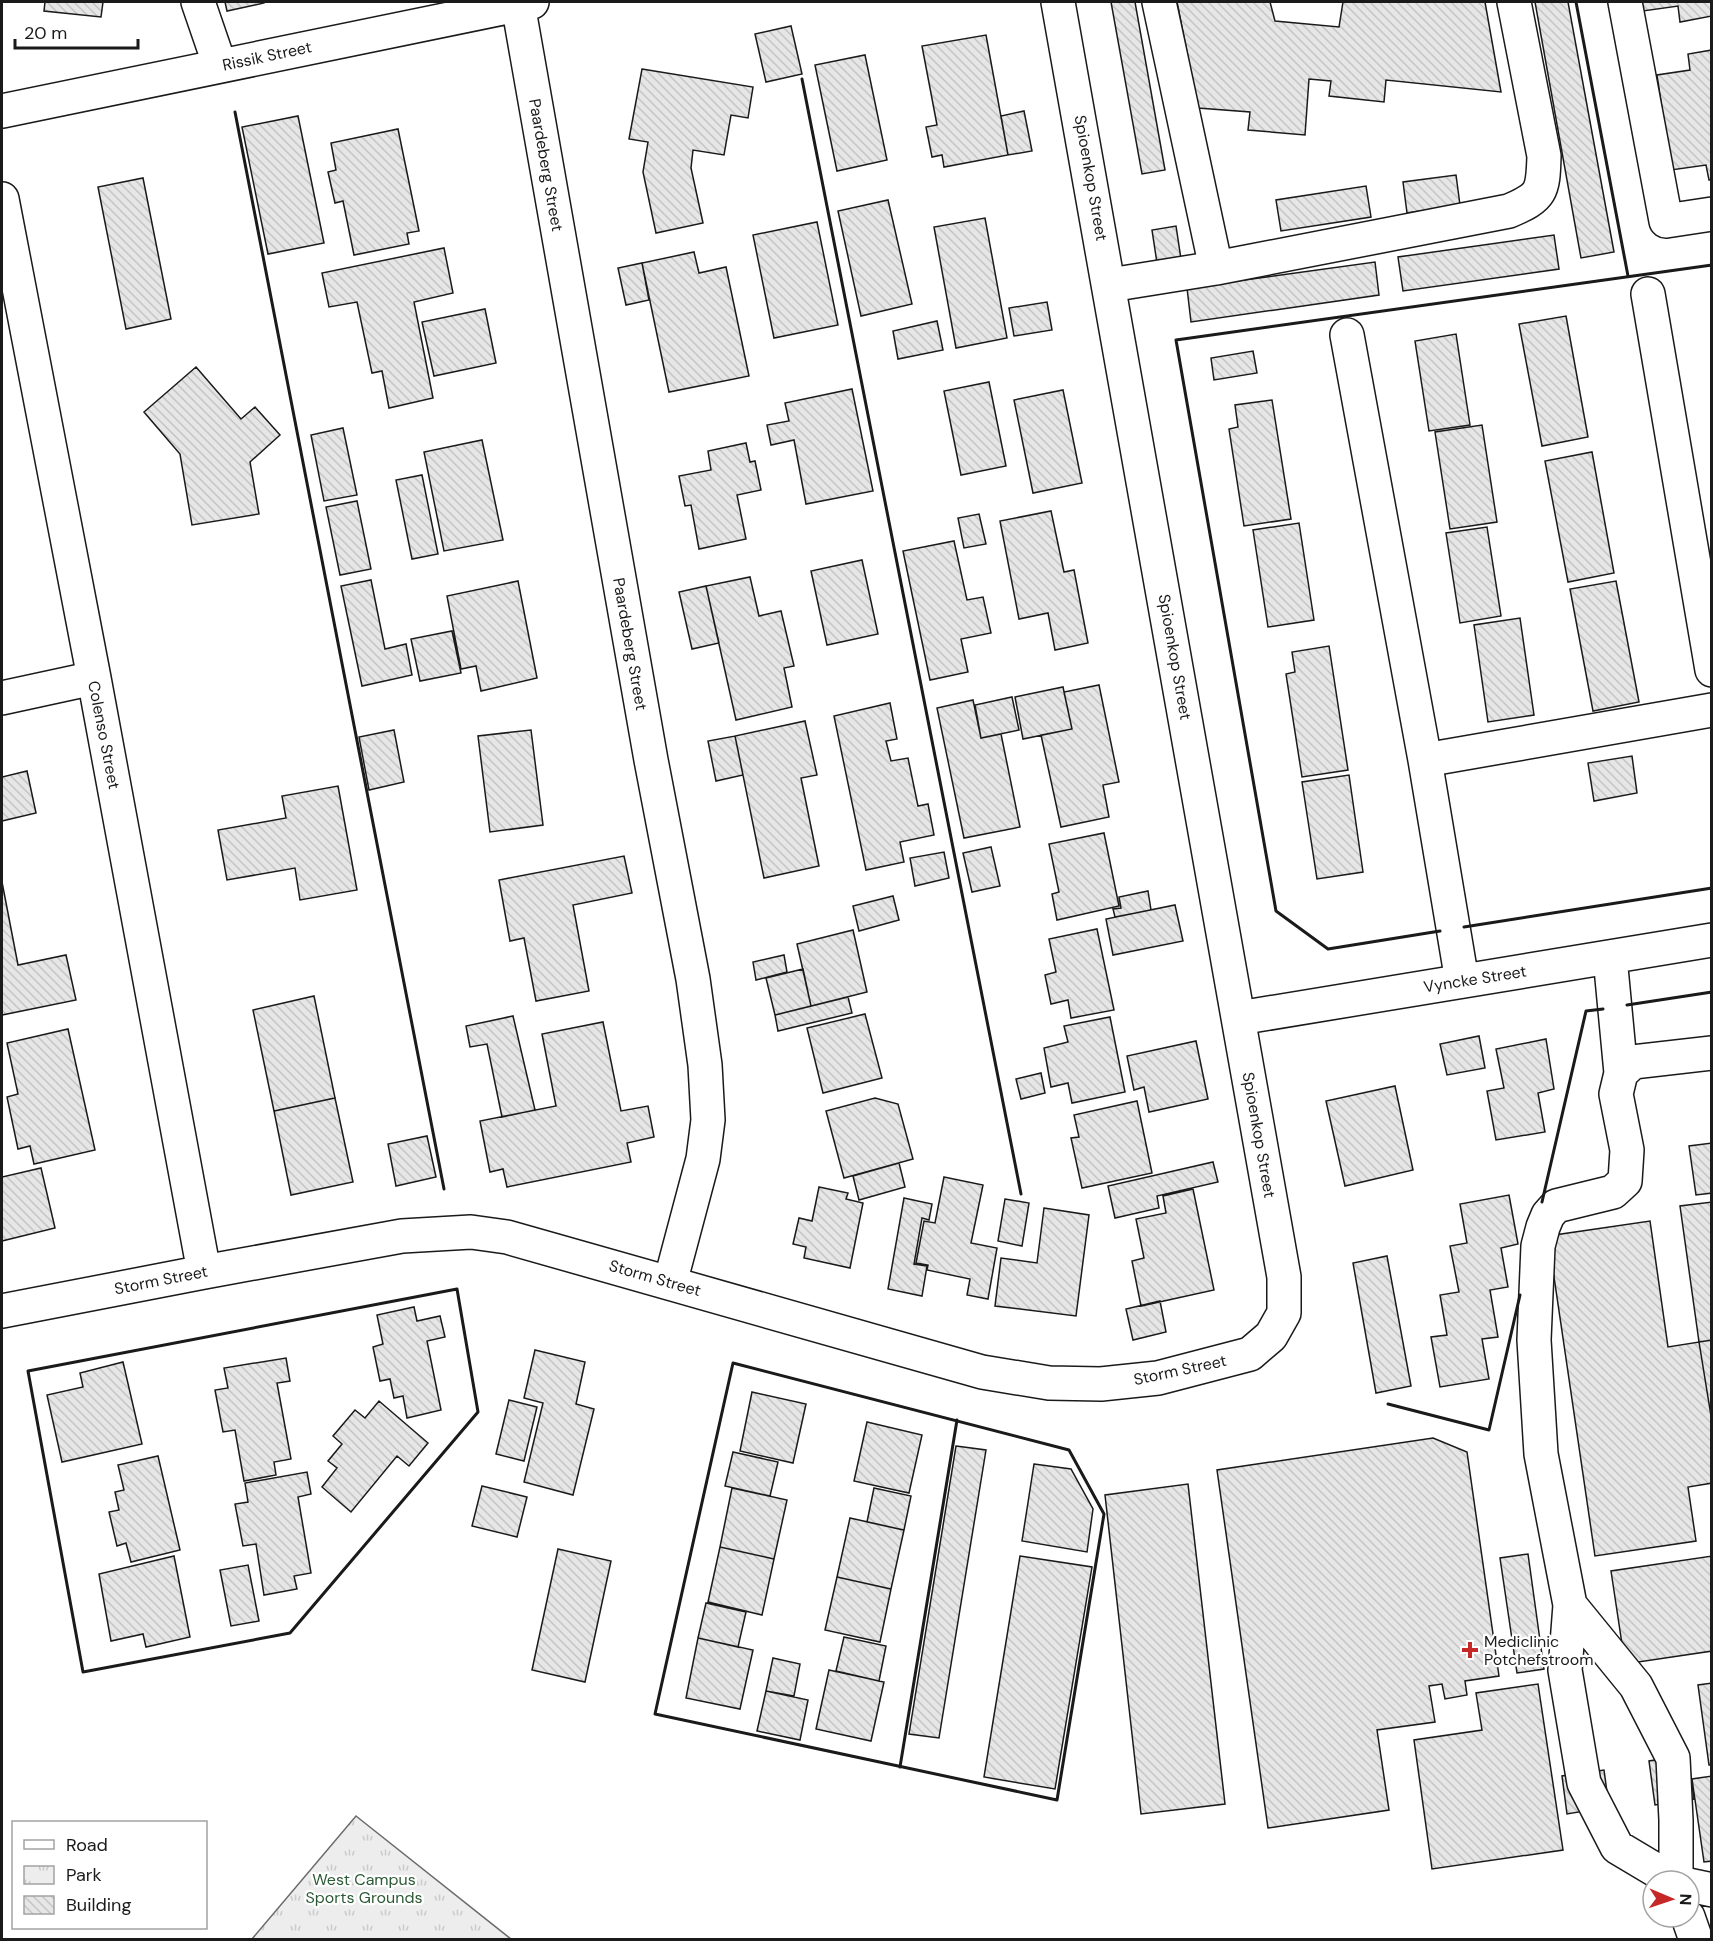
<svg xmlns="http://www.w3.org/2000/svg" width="1713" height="1941" font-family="'DM Sans',sans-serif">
  <defs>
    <pattern id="park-tufts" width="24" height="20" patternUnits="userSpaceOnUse" patternTransform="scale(1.5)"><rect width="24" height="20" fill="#ededed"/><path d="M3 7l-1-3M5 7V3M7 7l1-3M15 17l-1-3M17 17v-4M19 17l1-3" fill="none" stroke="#cbcbcb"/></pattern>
    <pattern id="building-back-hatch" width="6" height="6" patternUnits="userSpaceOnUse" patternTransform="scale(1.5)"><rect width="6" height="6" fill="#e6e6e6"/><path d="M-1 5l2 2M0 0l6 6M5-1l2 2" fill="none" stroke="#c5c5c5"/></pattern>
  </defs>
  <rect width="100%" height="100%" fill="#fff"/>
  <path fill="url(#park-tufts)" stroke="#6a6a6a" stroke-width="1.5" d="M356,1816L511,1939H252Z"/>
  <path fill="url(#building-back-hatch)" stroke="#1a1a1a" stroke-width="1.5" d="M45,2H103L101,17L44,11Z
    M225,2H264V3L227,11Z
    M1111,2H1135L1165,170L1142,174Z
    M1177,2H1270L1275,21L1339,27L1343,2H1485L1501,92L1386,80L1384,102L1329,96L1331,81L1309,79L1305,135L1248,130L1250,112L1198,108Z
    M1535,2H1568L1614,252L1581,258Z
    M1642,2H1712V16L1680,22L1678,6L1643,11Z
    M791,26L802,74L766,82L755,34Z
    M986,35L1008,155L944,167L942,155L932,157L926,127L937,125L922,46Z
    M1712,50V180H1709L1706,165L1671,170L1657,75L1690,70L1688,54Z
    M865,55L887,160L837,171L815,65Z
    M642,69L753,87L748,118L731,115L724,155L693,150L691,168L703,223L656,233L643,172L648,142L629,139Z
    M1024,111L1032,151L1008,155L1001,116Z
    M298,116L324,243L268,254L242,127Z
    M398,129L419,231L407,233L409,244L354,255L343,201L335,203L328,172L336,170L331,143Z
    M1456,175L1460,205L1407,213L1403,182Z
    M143,178L171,319L126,329L98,187Z
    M1366,186L1371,217L1281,231L1276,200Z
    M888,200L912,304L861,316L838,211Z
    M985,218L1007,338L956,348L934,227Z
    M817,222L838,325L774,338L753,235Z
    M1176,226L1181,259L1157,263L1152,230Z
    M1554,235L1559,269L1403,291L1398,257Z
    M444,248L453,293L414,302L433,398L389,408L382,371L372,373L357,302L329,307L322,273Z
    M694,252L699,273L726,267L749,376L669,392L642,263Z
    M1375,262L1379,295L1191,322L1187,288Z
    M642,263L649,300L626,305L618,268Z
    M1047,302L1052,330L1014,336L1009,308Z
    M485,309L496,363L434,376L422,322Z
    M1566,316L1588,437L1542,446L1519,324Z
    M937,321L943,350L898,359L893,331Z
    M1456,334L1470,425L1429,431L1415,341Z
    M1253,351L1257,373L1214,380L1211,358Z
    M196,367L241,419L255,407L280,435L250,462L259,514L192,525L180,454L144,412Z
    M989,382L1006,466L961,475L944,391Z
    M852,389L873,491L806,504L794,440L771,445L767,425L789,421L785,403Z
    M1063,390L1082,483L1033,493L1014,400Z
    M1272,400L1291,519L1244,526L1229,429L1238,427L1235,405Z
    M1482,425L1497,522L1450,529L1435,432Z
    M343,428L357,495L324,501L311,435Z
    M482,440L503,540L444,551L424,452Z
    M746,443L750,462L755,461L761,490L737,495L746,539L699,549L691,505L685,506L679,476L711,470L708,451Z
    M1592,452L1614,573L1568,582L1545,461Z
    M422,475L438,554L412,559L396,480Z
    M357,501L371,569L340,575L326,507Z
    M1051,511L1064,572L1074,570L1088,643L1055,650L1048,613L1019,619L1000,521Z
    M979,514L986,544L964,548L958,518Z
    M1299,523L1314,620L1268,627L1253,530Z
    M1487,527L1501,616L1460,623L1446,533Z
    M954,541L967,600L983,597L991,633L961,639L968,672L930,680L903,551Z
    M862,560L878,634L827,645L811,571Z
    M750,577L759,616L781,611L794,666L784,668L792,707L736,720L706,586Z
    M371,580L385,649L406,644L412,675L362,686L341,586Z
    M518,581L537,678L481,691L476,666L461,669L447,596Z
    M1616,581L1639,702L1593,711L1570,589Z
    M706,586L719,643L692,649L679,592Z
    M1520,618L1534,715L1488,722L1474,625Z
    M452,631L461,673L420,681L411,639Z
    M1329,646L1348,770L1302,777L1286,674L1295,672L1292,652Z
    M1099,685L1119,782L1103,785L1109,817L1061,827L1041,735L1072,729L1064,692Z
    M1063,687L1072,729L1023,739L1015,697Z
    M1012,697L1019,730L981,738L975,705Z
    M973,700L981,738L1001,734L1020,827L964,838L937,708Z
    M890,703L897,739L886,741L891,761L908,758L918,806L928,804L934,835L900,842L904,862L866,870L834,716Z
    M805,721L817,775L801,778L819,866L764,878L735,736Z
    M394,730L404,782L369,790L359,737Z
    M531,730L543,825L490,832L478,736Z
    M735,736L743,775L716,781L708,741Z
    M1632,756L1637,793L1594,801L1588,763Z
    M27,771L36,813L2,821V777Z
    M1349,775L1363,872L1317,879L1302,782Z
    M338,786L357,890L300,900L295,868L227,880L218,830L286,818L282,796Z
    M1104,833L1119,906L1057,920L1052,894L1059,892L1049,844Z
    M991,847L1000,886L972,892L963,853Z
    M944,852L949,878L915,886L910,858Z
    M624,856L632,893L573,905L589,991L536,1001L524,938L510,941L499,880Z
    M2,882L18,965L66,955L76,1000L2,1015Z
    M1148,891L1151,910L1115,917L1113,909L1121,908L1119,897Z
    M893,896L899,920L859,931L853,906Z
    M1175,905L1183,941L1113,955L1106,919Z
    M1097,929L1114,1010L1071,1018L1068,1000L1051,1004L1045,975L1056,972L1049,939Z
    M853,930L867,992L811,1006L797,944Z
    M784,955L787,972L756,980L753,962Z
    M803,969L811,1006L775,1015L766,978Z
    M314,996L335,1098L274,1111L253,1010Z
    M848,997L852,1013L778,1031L775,1015Z
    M865,1014L882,1078L823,1093L807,1028Z
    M513,1016L535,1110L502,1117L487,1044L470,1047L466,1026Z
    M1110,1017L1125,1092L1072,1103L1068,1083L1051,1087L1044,1048L1068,1042L1064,1026Z
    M603,1022L621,1111L648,1106L654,1137L627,1143L631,1162L507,1187L503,1169L490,1172L480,1121L556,1106L542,1034Z
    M68,1029L95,1150L34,1164L30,1146L18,1149L7,1097L18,1094L7,1043Z
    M1479,1036L1485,1068L1447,1075L1440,1044Z
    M1546,1039L1554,1089L1538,1093L1545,1132L1496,1140L1487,1091L1504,1088L1496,1049Z
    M1196,1041L1208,1099L1149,1112L1144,1087L1134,1090L1127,1056Z
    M1041,1073L1045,1093L1021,1099L1016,1079Z
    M1395,1086L1413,1170L1345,1186L1326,1101Z
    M335,1098L353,1182L291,1195L274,1111Z
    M875,1098L898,1104L913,1159L844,1178L826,1111Z
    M1137,1101L1152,1173L1082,1188L1071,1138L1079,1137L1074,1115Z
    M427,1136L436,1177L396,1186L388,1144Z
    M1712,1143V1193L1696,1195L1689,1146Z
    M1213,1162L1218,1182L1157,1196L1159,1208L1115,1218L1108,1186Z
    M899,1163L905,1187L859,1200L853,1176Z
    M41,1168L55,1228L2,1241V1177Z
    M944,1177L983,1185L971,1243L997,1248L988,1299L967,1295L970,1279L927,1270L928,1265L916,1263L924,1221L935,1223Z
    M819,1187L848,1193L846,1199L863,1203L850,1268L804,1258L806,1247L793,1244L799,1218L812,1221Z
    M1193,1189L1214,1290L1141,1306L1132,1261L1144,1258L1136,1219L1166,1213L1163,1196Z
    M1509,1195L1518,1244L1501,1248L1508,1287L1490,1290L1498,1337L1482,1339L1489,1379L1440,1387L1431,1337L1447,1335L1440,1295L1459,1292L1450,1246L1467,1243L1460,1204Z
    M904,1198L932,1204L929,1220L922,1218L914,1264L927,1266L922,1296L888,1289Z
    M1005,1199L1029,1203L1022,1246L998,1241Z
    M1712,1202V1340L1699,1342L1680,1206Z
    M1044,1208L1089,1215L1076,1316L995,1306L1001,1258L1037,1263Z
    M1650,1221L1668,1347L1699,1342L1712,1422V1483L1688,1487L1696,1541L1595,1556L1548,1236Z
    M1387,1256L1411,1386L1376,1393L1353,1263Z
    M1160,1301L1166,1332L1133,1340L1126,1309Z
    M414,1307L417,1321L440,1316L445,1337L427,1341L441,1410L407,1418L403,1396L394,1398L390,1379L380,1381L373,1347L383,1344L377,1315Z
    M1712,1340V1422L1699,1342Z
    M535,1350L585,1362L576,1404L594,1409L573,1495L524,1482L543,1403L524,1398Z
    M286,1358L290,1381L277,1383L291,1459L274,1462L276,1475L244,1481L235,1430L223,1432L215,1390L228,1388L224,1368Z
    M123,1362L142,1444L62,1462L47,1395L83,1387L80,1373Z
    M752,1392L806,1404L793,1463L740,1451Z
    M509,1400L537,1407L524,1461L496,1454Z
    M379,1401L428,1443L409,1466L397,1456L351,1512L322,1487L337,1468L328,1461L342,1444L333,1436L355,1410L365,1418Z
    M867,1422L922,1435L909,1493L854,1481Z
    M1433,1438L1467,1452L1499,1676L1465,1681L1467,1695L1445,1699L1442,1684L1429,1686L1435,1722L1377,1730L1389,1810L1268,1828L1217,1470Z
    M956,1446L986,1450L939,1738L909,1734Z
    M733,1452L778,1462L770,1496L725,1486Z
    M158,1456L180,1550L131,1562L126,1543L117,1546L109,1512L119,1510L115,1492L124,1490L118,1465Z
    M1034,1464L1071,1469L1093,1509L1087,1552L1022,1541Z
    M307,1472L311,1494L298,1497L311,1573L294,1576L297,1589L264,1595L256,1544L243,1546L235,1504L248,1502L245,1483Z
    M1188,1484L1225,1804L1141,1814L1105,1495Z
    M482,1486L527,1497L517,1537L472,1526Z
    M732,1488L787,1500L774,1559L720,1547Z
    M874,1488L911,1496L904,1530L867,1522Z
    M850,1518L904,1530L891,1589L837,1577Z
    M720,1547L774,1559L762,1615L708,1602Z
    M558,1549L611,1561L585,1682L532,1670Z
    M1528,1554L1544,1669L1517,1673L1500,1558Z
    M174,1556L190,1637L146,1647L143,1634L111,1641L99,1574Z
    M1020,1556L1092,1567L1055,1789L984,1777Z
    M1712,1556V1651L1625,1664L1611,1571Z
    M248,1565L259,1621L231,1626L220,1570Z
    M837,1577L891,1589L880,1642L825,1630Z
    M706,1603L746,1612L738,1647L698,1638Z
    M844,1637L886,1646L879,1681L836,1671Z
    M698,1638L753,1650L740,1709L686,1698Z
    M773,1658L800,1664L794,1696L766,1691Z
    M829,1670L884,1682L871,1741L816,1729Z
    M1712,1683V1765H1709L1698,1685Z
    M1538,1684L1563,1850L1432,1869L1414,1740L1482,1730L1476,1693Z
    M766,1691L808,1700L800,1740L757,1731Z
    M1688,1755L1694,1799L1655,1805L1649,1761Z
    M1604,1770L1609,1807L1567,1814L1562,1776Z
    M1712,1776V1861L1704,1862L1692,1779Z"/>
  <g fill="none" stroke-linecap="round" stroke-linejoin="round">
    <g stroke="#1a1a1a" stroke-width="36">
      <path id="minor" d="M198,2L220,66
        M1159,2L1216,268
        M1625,2L1666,221L1712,214
        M518,4L651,760L693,979L705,1065L708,1120L703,1159L670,1283
        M2,111L532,2
        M2,199L94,678L204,1272
        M1110,285L1216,268L1509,211C1542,197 1543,192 1544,156L1514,2
        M1648,294L1712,670
        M1347,335L1425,760L1462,981
        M2,698L94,678
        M1425,760L1712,710
        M1610,957L1621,1073
        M1239,1018L1712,940
        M2,1311L204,1272L402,1236L471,1232L507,1237L982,1372L1049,1383L1101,1384L1158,1378L1250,1354L1271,1336L1284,1313V1277L1058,2
        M1570,1605L1541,1454L1534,1340L1538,1246L1543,1227L1548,1215L1556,1206L1613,1192L1625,1181L1627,1150L1616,1094L1621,1073L1633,1062L1712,1053
        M1674,1881L1617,1847L1584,1783L1565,1670L1570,1605L1636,1686L1673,1758L1676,1820V1881
        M1689,1885L1712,1890
        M1688,1917L1696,1940"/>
    </g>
    <use href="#minor" stroke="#fff" stroke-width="33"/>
    <path stroke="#1a1a1a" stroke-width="3" d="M1576,2L1628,276
      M802,79L1021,1194
      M235,112L444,1189
      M1464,927L1712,888
      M1440,931L1328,949L1276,911L1176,340L1712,265
      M1627,1005L1712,992
      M1542,1202L1586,1011L1603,1009
      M457,1289L478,1412L290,1633L83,1672L28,1371Z
      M733,1363L1069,1450L1104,1514L1057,1800L655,1714Z
      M1388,1404L1489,1430L1520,1295
      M900,1767L957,1420"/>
  </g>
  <path fill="#c62828" stroke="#fff" stroke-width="2" d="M1467 1641h6v6h6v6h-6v6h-6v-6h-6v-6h6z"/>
  <g text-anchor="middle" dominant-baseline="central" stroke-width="4.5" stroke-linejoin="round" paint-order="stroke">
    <g font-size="16" fill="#1a1a1a" stroke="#fff">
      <text transform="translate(267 56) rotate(-12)">Rissik Street</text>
      <text transform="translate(546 165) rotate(80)">Paardeberg Street</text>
      <text transform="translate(1091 178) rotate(80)">Spioenkop Street</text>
      <text transform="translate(630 644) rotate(80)">Paardeberg Street</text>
      <text transform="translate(1175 657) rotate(80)">Spioenkop Street</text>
      <text transform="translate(104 735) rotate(79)">Colenso Street</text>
      <text transform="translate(1475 979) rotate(-9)">Vyncke Street</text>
      <text transform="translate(1259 1135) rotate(80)">Spioenkop Street</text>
      <text transform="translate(655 1278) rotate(16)">Storm Street</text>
      <text transform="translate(161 1280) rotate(-11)">Storm Street</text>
      <text transform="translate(1180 1370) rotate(-12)">Storm Street</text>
    </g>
    <g font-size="16" fill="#1a1a1a" stroke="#fff" text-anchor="start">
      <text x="1484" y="1641">Mediclinic<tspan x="1484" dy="18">Potchefstroom</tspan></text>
    </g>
    <g font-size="16" fill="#2b5a34" stroke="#fff">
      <text x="364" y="1879">West Campus<tspan x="364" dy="18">Sports Grounds</tspan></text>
    </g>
  </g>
  <rect width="1713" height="1941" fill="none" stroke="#1a1a1a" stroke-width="6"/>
  <rect x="12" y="1821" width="195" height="108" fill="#ffffff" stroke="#a3a3a3" stroke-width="1.5"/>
  <rect x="24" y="1840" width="30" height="9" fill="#ffffff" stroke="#a3a3a3" stroke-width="1.5"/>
  <text x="66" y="1851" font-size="18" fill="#1a1a1a">Road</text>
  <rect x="24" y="1866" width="30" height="18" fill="url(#park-tufts)" stroke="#a3a3a3" stroke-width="1.5"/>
  <text x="66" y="1881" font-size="18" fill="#1a1a1a">Park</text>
  <rect x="24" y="1896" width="30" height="18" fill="url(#building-back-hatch)" stroke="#a3a3a3" stroke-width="1.5"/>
  <text x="66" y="1911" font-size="18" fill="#1a1a1a">Building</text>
  <g transform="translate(1671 1899) rotate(92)"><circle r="28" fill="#ffffff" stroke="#a3a3a3" stroke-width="1.5"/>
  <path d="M0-4.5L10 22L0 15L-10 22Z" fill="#c62828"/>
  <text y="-9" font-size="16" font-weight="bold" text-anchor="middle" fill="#1a1a1a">N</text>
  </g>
  <path d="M15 39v9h123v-9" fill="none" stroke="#1a1a1a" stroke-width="3"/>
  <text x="24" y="39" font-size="18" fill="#1a1a1a" stroke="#ffffff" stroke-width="4.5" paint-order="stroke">20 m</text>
</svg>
